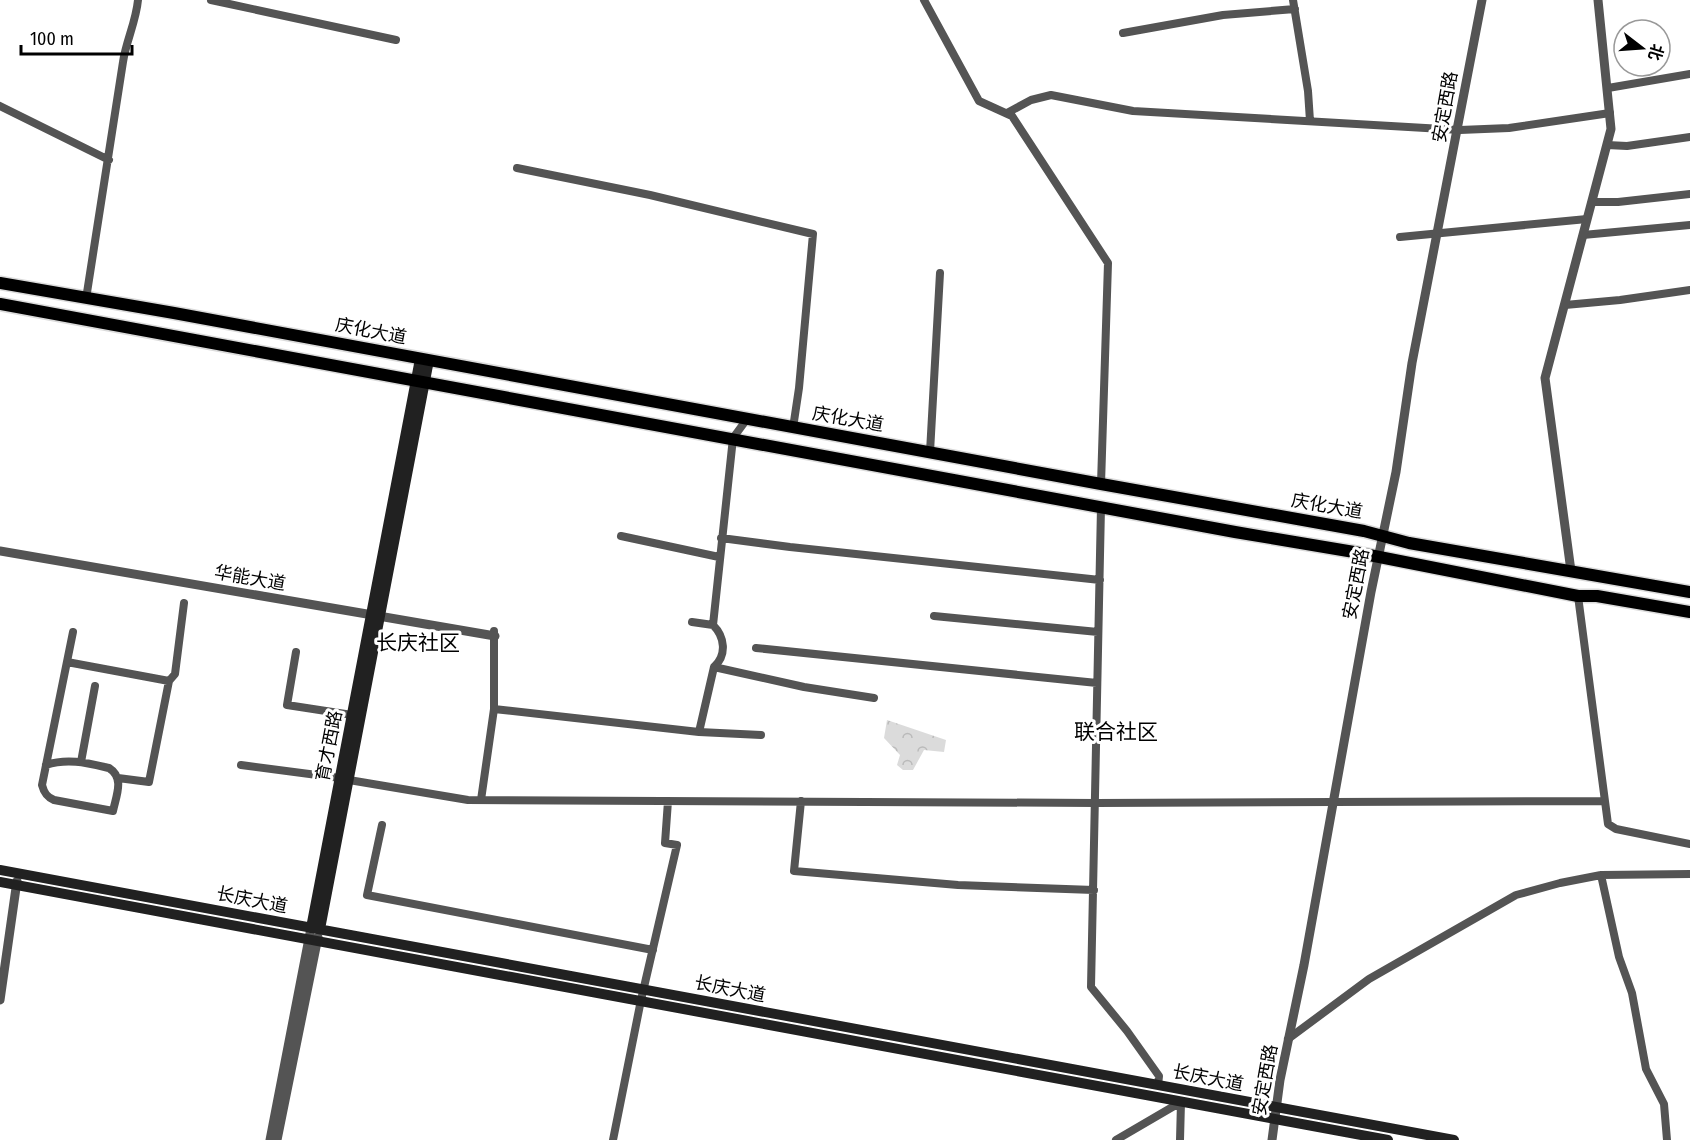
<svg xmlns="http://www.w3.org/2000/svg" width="1690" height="1140" font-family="'Fira Sans Condensed','Noto Sans SC',sans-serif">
  <defs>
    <pattern id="forest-crowns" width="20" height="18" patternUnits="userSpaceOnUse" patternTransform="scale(1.5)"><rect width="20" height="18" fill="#dbdbdb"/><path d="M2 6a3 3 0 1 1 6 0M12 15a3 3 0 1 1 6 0" fill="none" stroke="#bababa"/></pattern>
  </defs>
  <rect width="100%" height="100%" fill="#fff"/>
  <path fill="url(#forest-crowns)" d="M887,720L946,740L944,752L924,750L913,770H903L897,765L900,755L884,738Z"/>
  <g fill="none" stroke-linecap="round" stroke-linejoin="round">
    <g stroke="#dbdbdb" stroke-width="15">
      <path id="trunk" d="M0,283L174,313L1101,484L1364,531L1409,543L1690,592
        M0,304L1235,532L1354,552L1578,596H1597L1690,612"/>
    </g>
    <path stroke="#545454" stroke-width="8" d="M211,0L396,40
      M924,0L979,101L1012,116L1108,263L1101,484
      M1293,0L1308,91L1310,121
      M1123,33L1223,15L1295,9
      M1608,88L1690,74
      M0,106L109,160
      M1007,113L1031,100L1051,95L1133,111L1460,130L1509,128L1610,113
      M1607,145L1627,146L1690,137
      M517,168L650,195L813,234L799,388L793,428
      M1592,202H1618L1690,194
      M1583,235L1690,225
      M1400,237L1587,219
      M86,299C99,220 111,141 123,62C126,41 136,22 138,0
      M1565,305L1620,300L1690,290
      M930,452L940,273
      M1101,507L1091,987L1127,1031L1159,1076L1158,1085
      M621,536L719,557
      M721,538L790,547L1100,580
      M1578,596L1608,824L1616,829L1690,844
      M934,616L1098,632
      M692,622L713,625C725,637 727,655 714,667L699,732
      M713,625L733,438L747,419
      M756,648L1097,683
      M296,652L287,705L352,715
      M67,662L169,681
      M714,667L804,687L874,698
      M494,709L699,732L761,735
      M81,762L95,686
      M46,765C68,758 87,763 109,768C125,778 116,796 113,811L54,800C47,797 44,793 42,785L73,632
      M241,765L340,778
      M118,778L149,782L169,681L175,674L184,603
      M349,780L468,800L1096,803L1605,801
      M481,800L494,709V631
      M801,801L794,871L958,885L1094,890
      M382,825L367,895L653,950
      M1601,875L1619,957L1632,993L1646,1069L1664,1104L1667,1140
      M1288,1039L1369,979L1516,895L1560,883L1601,875L1690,874
      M613,1140L641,1000L677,845L665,843L668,801
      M1116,1140L1181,1102
      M1180,1140L1181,1102"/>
    <path stroke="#545454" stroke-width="9" d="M0,551L495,636
      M1571,571L1545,378L1611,129L1598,0
      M0,1000L17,881
      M270,1140L311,928
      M277,1140L318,937
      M1272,1140L1280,1080L1304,965L1371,592L1396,472L1412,363L1482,0"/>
    <path stroke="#212121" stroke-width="10" d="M0,870L1454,1140
      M0,882L1388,1140
      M311,928L420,359
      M320,929L429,360"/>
    <use href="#trunk" stroke="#000" stroke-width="12"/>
  </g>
  <g text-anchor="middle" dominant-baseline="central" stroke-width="6" stroke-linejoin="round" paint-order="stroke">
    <g font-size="18" fill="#000" stroke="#fff">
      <text transform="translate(1445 107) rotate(-80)">安定西路</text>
      <text transform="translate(371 331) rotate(11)">庆化大道</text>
      <text transform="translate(848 419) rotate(10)">庆化大道</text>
      <text transform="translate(1327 506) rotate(10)">庆化大道</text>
      <text transform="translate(250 578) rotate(10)">华能大道</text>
      <text transform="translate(1356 584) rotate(-79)">安定西路</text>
      <text transform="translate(329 746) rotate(-79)">育才西路</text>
      <text transform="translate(252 900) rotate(11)">长庆大道</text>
      <text transform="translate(730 989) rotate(11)">长庆大道</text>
      <text transform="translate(1208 1078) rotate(11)">长庆大道</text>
      <text transform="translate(1265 1080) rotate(-80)">安定西路</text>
    </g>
    <g font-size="21" fill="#000" stroke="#fff">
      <text x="418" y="643">长庆社区</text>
      <text x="1116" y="732">联合社区</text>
    </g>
  </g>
  <g transform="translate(1642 48) rotate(107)"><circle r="28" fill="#ffffff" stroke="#999999" stroke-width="1.5"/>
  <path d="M0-4.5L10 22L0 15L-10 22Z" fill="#000000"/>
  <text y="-9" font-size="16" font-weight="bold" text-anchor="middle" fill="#000000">北</text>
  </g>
  <path d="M21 45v9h111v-9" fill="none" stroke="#000000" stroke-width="3"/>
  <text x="30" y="45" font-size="18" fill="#000000" stroke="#ffffff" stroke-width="4.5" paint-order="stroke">100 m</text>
</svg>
